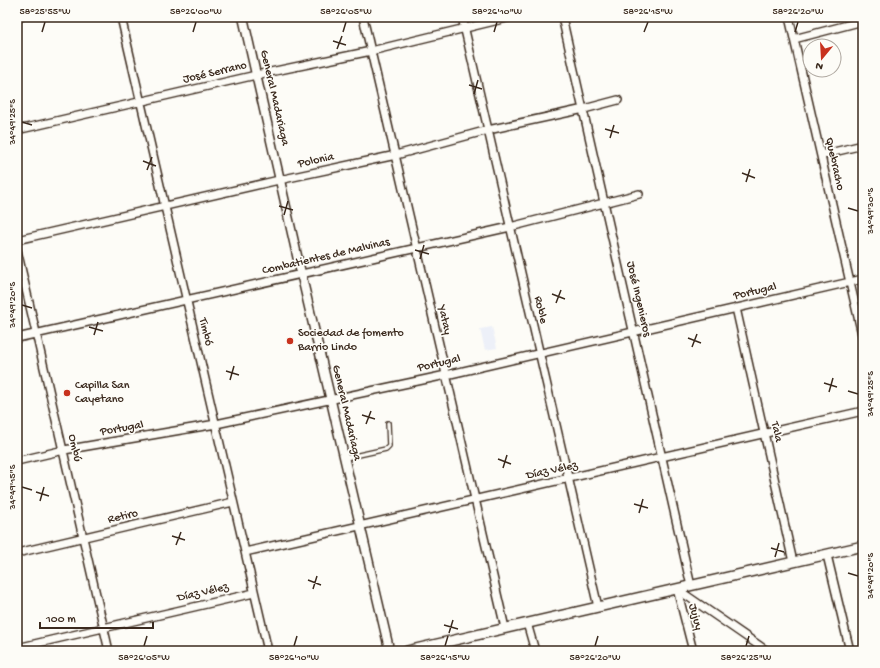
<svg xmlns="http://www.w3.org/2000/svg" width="880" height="668" font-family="'Gochi Hand',sans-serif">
  <rect width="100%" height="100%" fill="#fdfcf7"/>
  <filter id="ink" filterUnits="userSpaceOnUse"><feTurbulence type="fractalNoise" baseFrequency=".025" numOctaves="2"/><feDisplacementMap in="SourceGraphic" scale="8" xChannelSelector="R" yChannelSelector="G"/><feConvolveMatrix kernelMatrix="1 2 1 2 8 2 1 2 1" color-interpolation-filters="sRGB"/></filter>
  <g filter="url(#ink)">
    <path fill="#edf0f8" d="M492,327L497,348L485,350L480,329Z"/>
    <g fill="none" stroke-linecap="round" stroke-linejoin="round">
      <g stroke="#3b2a1e" stroke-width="6">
        <path id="service" d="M345,458L386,449L389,446L388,423"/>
      </g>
      <g stroke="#3b2a1e" stroke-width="10">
        <path id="minor" d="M121,17L268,651
          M363,17L505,628
          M462,17L598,607
          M562,17L691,586
          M789,17L863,339
          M17,18L21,17
          M794,39L863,21
          M17,130L256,75L371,51L511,17
          M821,155L863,145
          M17,240L279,180L396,155L488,130L584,109L618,100
          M17,250L109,651
          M736,308L793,562
          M17,338L510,227L639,194
          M17,461L64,450L216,424L446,375L863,279
          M245,552L863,411
          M17,553L233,502
          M827,555L850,651
          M677,589L767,651
          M677,589L693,651
          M527,623L535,651
          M17,648L254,593"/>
      </g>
      <g stroke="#3b2a1e" stroke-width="11">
        <path id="tertiary" d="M243,17L301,273L388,644L387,651"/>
      </g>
      <g stroke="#3b2a1e" stroke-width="12">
        <path id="secondary" d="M407,651L863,546"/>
      </g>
      <use href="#service" stroke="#fdfcf7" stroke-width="3.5"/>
      <use href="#minor" stroke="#fdfcf7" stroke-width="7"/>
      <use href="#tertiary" stroke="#fdfcf7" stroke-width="8"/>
      <use href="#secondary" stroke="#fdfcf7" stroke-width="9"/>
    </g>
  </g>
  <path fill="none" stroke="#3b2a1e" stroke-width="1.5" d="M42,32L45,22M193,32L196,22M343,32L346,22M494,32L497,22M644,32L648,22M795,32L798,22M333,41L346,45M337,49L342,36M469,85L482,89M474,94L478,80M22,122L32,125M605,129L619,133M610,138L614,125M143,161L156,166M147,170L152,157M742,173L755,178M746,182L750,169M279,206L293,210M848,208L858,211M284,215L288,201M415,250L429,254M420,259L424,245M552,294L565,299M556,303L561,290M22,305L32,308M89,327L103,331M94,335L98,322M688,338L701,343M692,347L697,334M226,371L239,375M230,380L234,366M824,383L837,387M848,391L858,394M829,392L833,378M362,415L375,419M366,424L371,411M498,459L511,464M503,468L507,455M22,487L32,490M36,492L49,496M40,501L44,487M634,504L648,508M639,513L643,499M172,536L185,540M176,545L181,532M771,548L784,552M775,557L779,543M848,573L858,576M308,580L321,585M313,589L317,576M444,625L458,629M449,633L453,620M144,646L147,636M294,646L297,636M445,646L448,636M595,646L598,636M746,646L749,636"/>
  <g fill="#c8321e" stroke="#fdfcf7" stroke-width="1.5">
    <circle cx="290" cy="341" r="4"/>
    <circle cx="67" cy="393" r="4"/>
  </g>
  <g text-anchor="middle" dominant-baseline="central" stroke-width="3.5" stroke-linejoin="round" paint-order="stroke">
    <g font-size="12" fill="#3b2a1e" stroke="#fdfcf7">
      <text transform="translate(215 73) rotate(-13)">José Serrano</text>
      <text transform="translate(274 98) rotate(77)">General Madariaga</text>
      <text transform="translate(316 161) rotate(-12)">Polonia</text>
      <text transform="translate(834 164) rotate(77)">Quebracho</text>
      <text transform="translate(326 257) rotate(-13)">Combatientes de Malvinas</text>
      <text transform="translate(755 292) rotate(-13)">Portugal</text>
      <text transform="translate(638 299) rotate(77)">José Ingenieros</text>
      <text transform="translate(540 310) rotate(77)">Roble</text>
      <text transform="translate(444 320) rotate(77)">Yatay</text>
      <text transform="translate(205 332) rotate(76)">Timbó</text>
      <text transform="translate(439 364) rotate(-13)">Portugal</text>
      <text transform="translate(346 413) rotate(77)">General Madariaga</text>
      <text transform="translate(122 429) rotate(-10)">Portugal</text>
      <text transform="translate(776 432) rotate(77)">Tala</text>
      <text transform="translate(74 448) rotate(77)">Ombú</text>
      <text transform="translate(552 471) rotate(-12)">Díaz Vélez</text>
      <text transform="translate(123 517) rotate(-13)">Retiro</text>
      <text transform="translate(203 593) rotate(-13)">Díaz Vélez</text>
      <text transform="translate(695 617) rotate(75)">Jujuy</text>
    </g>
    <g font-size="12" fill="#3b2a1e" stroke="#fdfcf7" text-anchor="start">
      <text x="298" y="334">Sociedad de fomento<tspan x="298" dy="14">Barrio Lindo</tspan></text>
      <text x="75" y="386">Capilla San<tspan x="75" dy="14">Cayetano</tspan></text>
    </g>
  </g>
  <rect width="880" height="668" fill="none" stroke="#fdfcf7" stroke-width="44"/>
  <g transform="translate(822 58) rotate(198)"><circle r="19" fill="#fdfcf7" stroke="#afa8a0"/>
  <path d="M0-3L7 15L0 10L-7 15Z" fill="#c8321e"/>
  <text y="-6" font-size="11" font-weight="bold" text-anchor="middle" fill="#3b2a1e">N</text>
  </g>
  <path d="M40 622v6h113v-6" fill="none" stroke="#3b2a1e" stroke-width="2"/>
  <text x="46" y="622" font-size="12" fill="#3b2a1e" stroke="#fdfcf7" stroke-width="3" paint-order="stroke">100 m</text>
  <rect x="22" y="22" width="836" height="624" fill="none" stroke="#3b2a1e" stroke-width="1.5"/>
  <g font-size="10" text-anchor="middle" fill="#3b2a1e">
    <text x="45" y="14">58°25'55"W</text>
    <text x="196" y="14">58°26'00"W</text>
    <text x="346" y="14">58°26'05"W</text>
    <text x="497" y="14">58°26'10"W</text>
    <text x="648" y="14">58°26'15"W</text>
    <text x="798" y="14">58°26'20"W</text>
    <text transform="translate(11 122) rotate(-90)" y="4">34°49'25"S</text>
    <text transform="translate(869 211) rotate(-90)" y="4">34°49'30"S</text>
    <text transform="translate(11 305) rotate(-90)" y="4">34°49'20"S</text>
    <text transform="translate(869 394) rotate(-90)" y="4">34°49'25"S</text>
    <text transform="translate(11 487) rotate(-90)" y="4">34°49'15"S</text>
    <text transform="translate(869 576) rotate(-90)" y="4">34°49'20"S</text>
    <text x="144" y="660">58°26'05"W</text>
    <text x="294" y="660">58°26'10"W</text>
    <text x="445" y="660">58°26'15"W</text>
    <text x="595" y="660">58°26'20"W</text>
    <text x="746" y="660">58°26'25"W</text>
  </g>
</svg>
